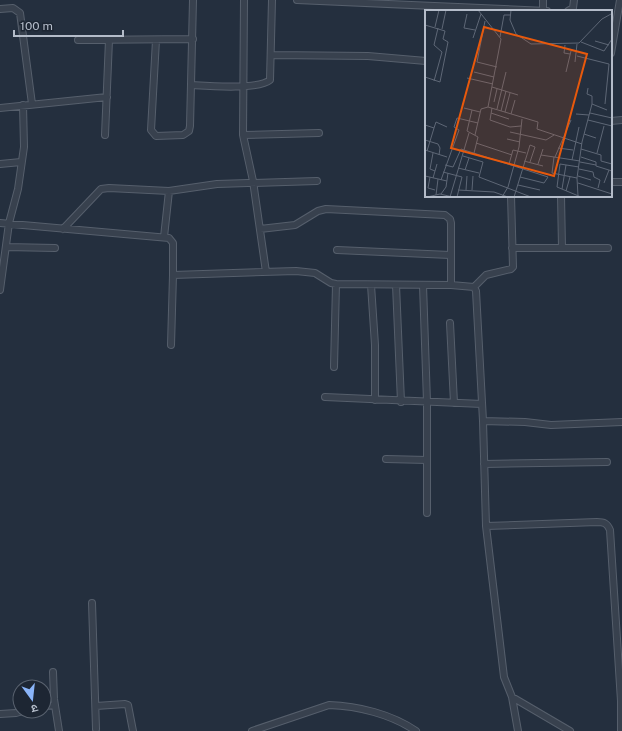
<svg xmlns="http://www.w3.org/2000/svg" width="622" height="731" font-family="'Public Sans','Noto Sans Devanagari',sans-serif">
  <rect width="100%" height="100%" fill="#242f3e"/>
  <g fill="none" stroke-linecap="round" stroke-linejoin="round">
    <g stroke="#565f6c" stroke-width="8">
      <path id="street" d="M244,0L243,135L253,181L266,272
        M297,0L547,11
        M543,0V11
        M0,9L13,8L20,13L32,104
        M568,11L573,8L574,0
        M78,40L193,39
        M156,40L151,130L156,136L183,135L189,131L190,126L193,0
        M611,53L620,0
        M272,55L368,56L426,61
        M192,85C208,86 258,90 270,80L272,0
        M0,108L107,97
        M611,121L622,120
        M105,135L109,40
        M243,135L319,133
        M0,164L21,162
        M611,182H622
        M561,196L562,248
        M0,223L169,238L173,243V275L296,271L315,273L331,283L336,284L451,285L474,287L476,291L483,421L486,526L504,677L512,697L570,731
        M63,229L101,189L109,188L169,191L217,184L317,181
        M260,229L295,225L318,211L326,209L445,215L450,219L451,223V285
        M164,237L169,191
        M6,247L55,248
        M512,248H608
        M337,250L450,255
        M371,285L375,345V400
        M396,285L401,402
        M423,285L427,402V513
        M474,287L486,275L511,269L513,267L511,196
        M0,290L9,223L18,189L24,147L23,105
        M450,323L454,403
        M171,345L173,275
        M334,367L336,284
        M325,397L482,404
        M483,421L525,422L551,425L622,422
        M386,459L427,460
        M484,464L607,462
        M486,526L597,522C604,522 607,523 610,530L621,701V731
        M92,603L96,729
        M53,672L54,699L59,731
        M512,697L518,731
        M44,706L55,705
        M96,706L125,704L128,705L133,731
        M0,714L16,713L23,711
        M252,731L329,705C358,706 391,714 416,731"/>
    </g>
    <use href="#street" stroke="#38414e" stroke-width="6"/>
  </g>
  <g transform="translate(425 10)">
    <rect width="187" height="187" fill="#242f3e"/>
    <path fill="none" stroke="#5e6776" stroke-width="1" d="M53,0L76,29L63,97L113,112L112,119L157,134M86,0L85,10L91,24L106,34L154,33L177,9L186,4M42,4L39,18L50,20M60,11L52,52L72,57M0,15L20,21L18,29L23,32L15,72L0,67M10,17L14,0M17,19L21,0M75,27L79,5H86M48,28L56,4M170,31L184,35M156,32L179,41L187,29M140,35L139,43L145,44M152,46L184,54L180,94M150,52L152,34M49,62L69,67M141,62L146,41M42,68L68,74M9,71L17,42L9,35L13,18M67,77L93,85M69,92L72,79M167,94L182,100M39,98L55,102M67,98L65,110L85,117L96,116M72,99L81,62M47,100L42,121L53,127L49,143M76,101L81,81M80,102L85,83M66,103L84,109M165,103L187,108M86,104L90,90M151,104L164,105M163,110L187,116M0,115L9,118L2,141M9,118L11,112L22,117M85,122L121,130L129,125M159,124L171,128M50,125L56,99L63,97M82,129L95,132M0,130L13,134L15,138L14,145M51,133L87,145M133,138L148,140M156,139L176,145V151L187,154M0,140L22,147M8,143L5,159L10,161M172,143L179,116M116,145L155,151M38,146L58,152L54,167L106,187M129,147L127,163L152,168M130,147L146,110M156,147L171,152V156L187,161M147,150L154,117M99,151L118,156M155,152L171,155M84,154L88,140L101,143M113,154L118,139M20,155L28,157L36,139L123,167L119,173L95,167M154,157L135,154L132,177L156,187M33,158L54,163M154,159L168,162L169,167L175,170L173,178M40,160L44,148M18,162L37,167L32,187M0,166L22,171M153,166L166,170M5,167L3,178L10,180M8,168L12,154M16,170L34,120L29,117L32,108L53,113M153,173L187,184M179,173L184,160M93,175L115,180M137,179L141,155M33,180L69,182L83,187M41,180L42,166M47,180L48,166M141,181L145,167M16,184L21,177L23,163M11,185L13,169M153,186L152,168L157,132L167,94V86L162,84L163,78M2,187L15,184L28,187M25,187L44,123M77,187L83,177L94,137L97,109M89,187L105,135L110,137L105,152"/>
    <path fill="#e8590c" fill-opacity="0.15" stroke="#e8590c" stroke-width="2" d="M59,17L162,44L129,166L26,138Z"/>
    <rect width="187" height="187" fill="none" stroke="#b4bcc9" stroke-width="2"/>
  </g>
  <g transform="translate(32 699) rotate(165)"><circle r="19" fill="#1d2633" stroke="#59626f"/>
  <path d="M0-3L7 15L0 10L-7 15Z" fill="#8ab4f8"/>
  <text y="-6" font-size="11" font-weight="bold" text-anchor="middle" fill="#b4bcc9">उ</text>
  </g>
  <path d="M14 30v6h109v-6" fill="none" stroke="#b4bcc9" stroke-width="2"/>
  <text x="20" y="30" font-size="12" fill="#b4bcc9" stroke="#1d2633" stroke-width="3" paint-order="stroke">100 m</text>
</svg>
